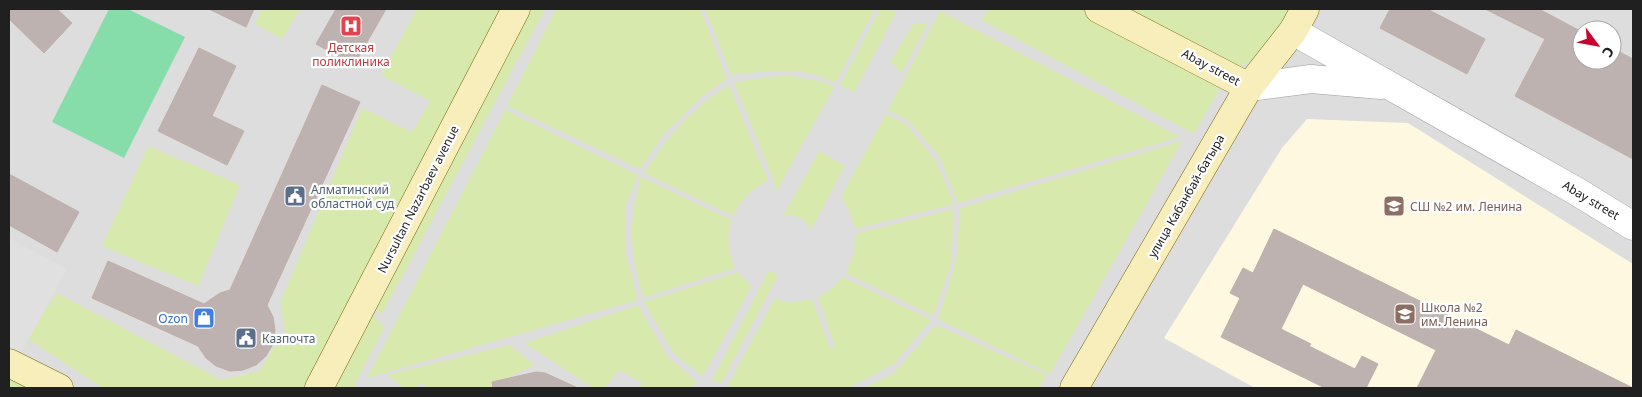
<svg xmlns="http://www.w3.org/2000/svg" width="1642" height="397" font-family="'Noto Sans',sans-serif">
  <rect width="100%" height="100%" fill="#f0ebe6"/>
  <path fill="#dedddd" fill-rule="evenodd" d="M9,9H1633V388H9ZM1582,30H1612V60H1582Z"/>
  <path fill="#fef8e1" d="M1307,119L1408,123L1633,264V388H1255L1164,338L1282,148Z"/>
  <path fill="#d7e9ad" d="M262,9H300L282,39L255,24Z
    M417,9H502L304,388H103L26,338L57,293L221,380L259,371L285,331L280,303L362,108L412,132L430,101L381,75Z
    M527,9H545L381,316L373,298Z
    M556,9H700L727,79L701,97L664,134L640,169L507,106Z
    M705,9H875L835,83C803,65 766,71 731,75Z
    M880,9H889L896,13L854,92L840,85Z
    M989,9H1082L1222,85L1194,134L981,20Z
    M1121,9H1292L1255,58L1235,70Z
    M940,11L1180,137L958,203L939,156L909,121L888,110Z
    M914,23H928L902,73L890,62Z
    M786,75L824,82L834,87L776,192L773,179L734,82Z
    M729,85L768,180C752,189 742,199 733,216L644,173C670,134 689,110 729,85Z
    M505,110L638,175L626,205V255L638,300L367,378Z
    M886,114L906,124L936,161L954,204L855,229L849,210L841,196Z
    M1182,141L1050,374L938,319L956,261L960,208Z
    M148,146L240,185L198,286L102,246Z
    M819,151L845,166L811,230C805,218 795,214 783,216Z
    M641,177L731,220C727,238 728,250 735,268L643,298C630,249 627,227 641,177Z
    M954,209L951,264L933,316L846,273L854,253L855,234Z
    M769,270L778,275L721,384L712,380Z
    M738,272L751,287L703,376L674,354L644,302Z
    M843,277L931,320L894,364L848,388H727L774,299L791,303L812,299L830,348L835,347L818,297L830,290Z
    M638,305L667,356L696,381L692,388H640L642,383L619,370L605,388H593L525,343Z
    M368,308L384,328L353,388H326Z
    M936,325L1047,375L1039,388H864L894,373Z
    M509,345L535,365L511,376L506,388H430L421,383L416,388H404L387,375Z
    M9,371L43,388H9Z"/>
  <path fill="#86dda9" d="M109,9H128L185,37L124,158L52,122Z"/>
  <path fill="#e0e0e0" d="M9,238L67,269L19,357L9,352Z"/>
  <path fill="#bdb2af" stroke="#c1aea9" d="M9,9H57L72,23L44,53L9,19Z
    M209,9H254L246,27Z
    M336,9H386L354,65L316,44Z
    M1390,9H1427L1485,39L1467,74L1380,28Z
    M1485,9H1539L1582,32V60H1612V48L1633,59V159L1515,96L1545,39Z
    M199,48L236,66L212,116L244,131L227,165L158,131Z
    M322,85L360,102L267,305L273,317L275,330L273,344L266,356L256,365L243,370L230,371L216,366L206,358L198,346L92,298L108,261L204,304L220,293L230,290Z
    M9,174L79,212L57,252L9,225Z
    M1274,229L1509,345L1516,330L1633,388H1417L1436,350L1303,284L1281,329L1311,344L1309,346L1355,369L1362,356L1378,364L1366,388H1325L1221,337L1240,298L1230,293L1243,268L1253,273Z
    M536,372L545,373L578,388H493L492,382Z"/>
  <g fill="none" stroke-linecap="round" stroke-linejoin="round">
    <g stroke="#9d9d9d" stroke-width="29">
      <path id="tertiary" d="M1293,31L1576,191L1633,226
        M1249,87L1311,79L1381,85"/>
    </g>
    <g stroke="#766a07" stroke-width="29">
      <path id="secondary" d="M1099,9L1249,87
        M9,363L59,388
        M319,388L516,9
        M1074,388L1249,87L1293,31L1305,9"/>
    </g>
    <use href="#tertiary" stroke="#fff" stroke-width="28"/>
    <use href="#secondary" stroke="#f8eebc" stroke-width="28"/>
  </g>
  <defs>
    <g id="hospital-square" transform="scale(1.125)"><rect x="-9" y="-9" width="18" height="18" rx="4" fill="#e0444e" stroke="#fff"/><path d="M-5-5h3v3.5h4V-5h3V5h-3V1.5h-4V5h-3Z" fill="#fff"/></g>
    <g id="civic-square" transform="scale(1.125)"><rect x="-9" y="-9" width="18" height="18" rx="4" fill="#5c6f8a" stroke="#fff"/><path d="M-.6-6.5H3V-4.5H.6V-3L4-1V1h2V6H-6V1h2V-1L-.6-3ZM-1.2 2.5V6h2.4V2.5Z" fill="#fff"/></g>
    <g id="school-square" transform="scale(1.125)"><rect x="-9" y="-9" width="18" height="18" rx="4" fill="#8d6e63" stroke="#fff"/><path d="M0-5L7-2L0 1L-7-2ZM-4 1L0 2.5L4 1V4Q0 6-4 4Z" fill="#fff"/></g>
    <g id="shop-square" transform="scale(1.125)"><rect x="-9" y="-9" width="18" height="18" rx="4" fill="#3f7fe0" stroke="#fff"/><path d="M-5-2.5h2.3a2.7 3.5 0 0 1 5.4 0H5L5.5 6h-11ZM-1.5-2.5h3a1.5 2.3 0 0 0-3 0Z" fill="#fff"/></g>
  </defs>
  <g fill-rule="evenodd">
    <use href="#hospital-square" x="351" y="26"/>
    <use href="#civic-square" x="295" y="196"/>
    <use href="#school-square" x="1394" y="206"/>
    <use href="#school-square" x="1405" y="314"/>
    <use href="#shop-square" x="204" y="318"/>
    <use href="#civic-square" x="246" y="338"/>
  </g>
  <g text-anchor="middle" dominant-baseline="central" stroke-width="4.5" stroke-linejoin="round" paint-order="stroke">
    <g font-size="12" fill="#be3a42" stroke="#fff">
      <text x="351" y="47">Детская<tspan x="351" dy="14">поликлиника</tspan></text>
    </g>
    <g font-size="12" fill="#202020" stroke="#fff">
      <text transform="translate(1211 67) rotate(28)">Abay street</text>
      <text transform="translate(1186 196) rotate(-60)">улица Кабанбай-батыра</text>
      <text transform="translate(418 199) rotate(-63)">Nursultan Nazarbaev avenue</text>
      <text transform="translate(1591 200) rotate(31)">Abay street</text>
    </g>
    <g font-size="12" fill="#4e5e75" stroke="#fff" text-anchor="start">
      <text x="311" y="189">Алматинский<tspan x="311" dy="14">областной суд</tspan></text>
      <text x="262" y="338">Казпочта</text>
    </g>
    <g font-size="12" fill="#785e54" stroke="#fff" text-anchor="start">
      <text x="1410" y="206">СШ №2 им. Ленина</text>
      <text x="1421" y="307">Школа №2<tspan x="1421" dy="14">им. Ленина</tspan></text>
    </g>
    <g font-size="12" fill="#366cbe" stroke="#fff" text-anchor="end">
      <text x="188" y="318">Ozon</text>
    </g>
  </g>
  <rect width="1642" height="397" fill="none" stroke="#202020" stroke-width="20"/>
  <g transform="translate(1597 45) rotate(122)"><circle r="24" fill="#ffffff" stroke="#a6a6a6"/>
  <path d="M0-4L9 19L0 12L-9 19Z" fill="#cb042f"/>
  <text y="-8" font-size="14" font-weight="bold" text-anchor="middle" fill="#202020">С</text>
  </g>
</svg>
